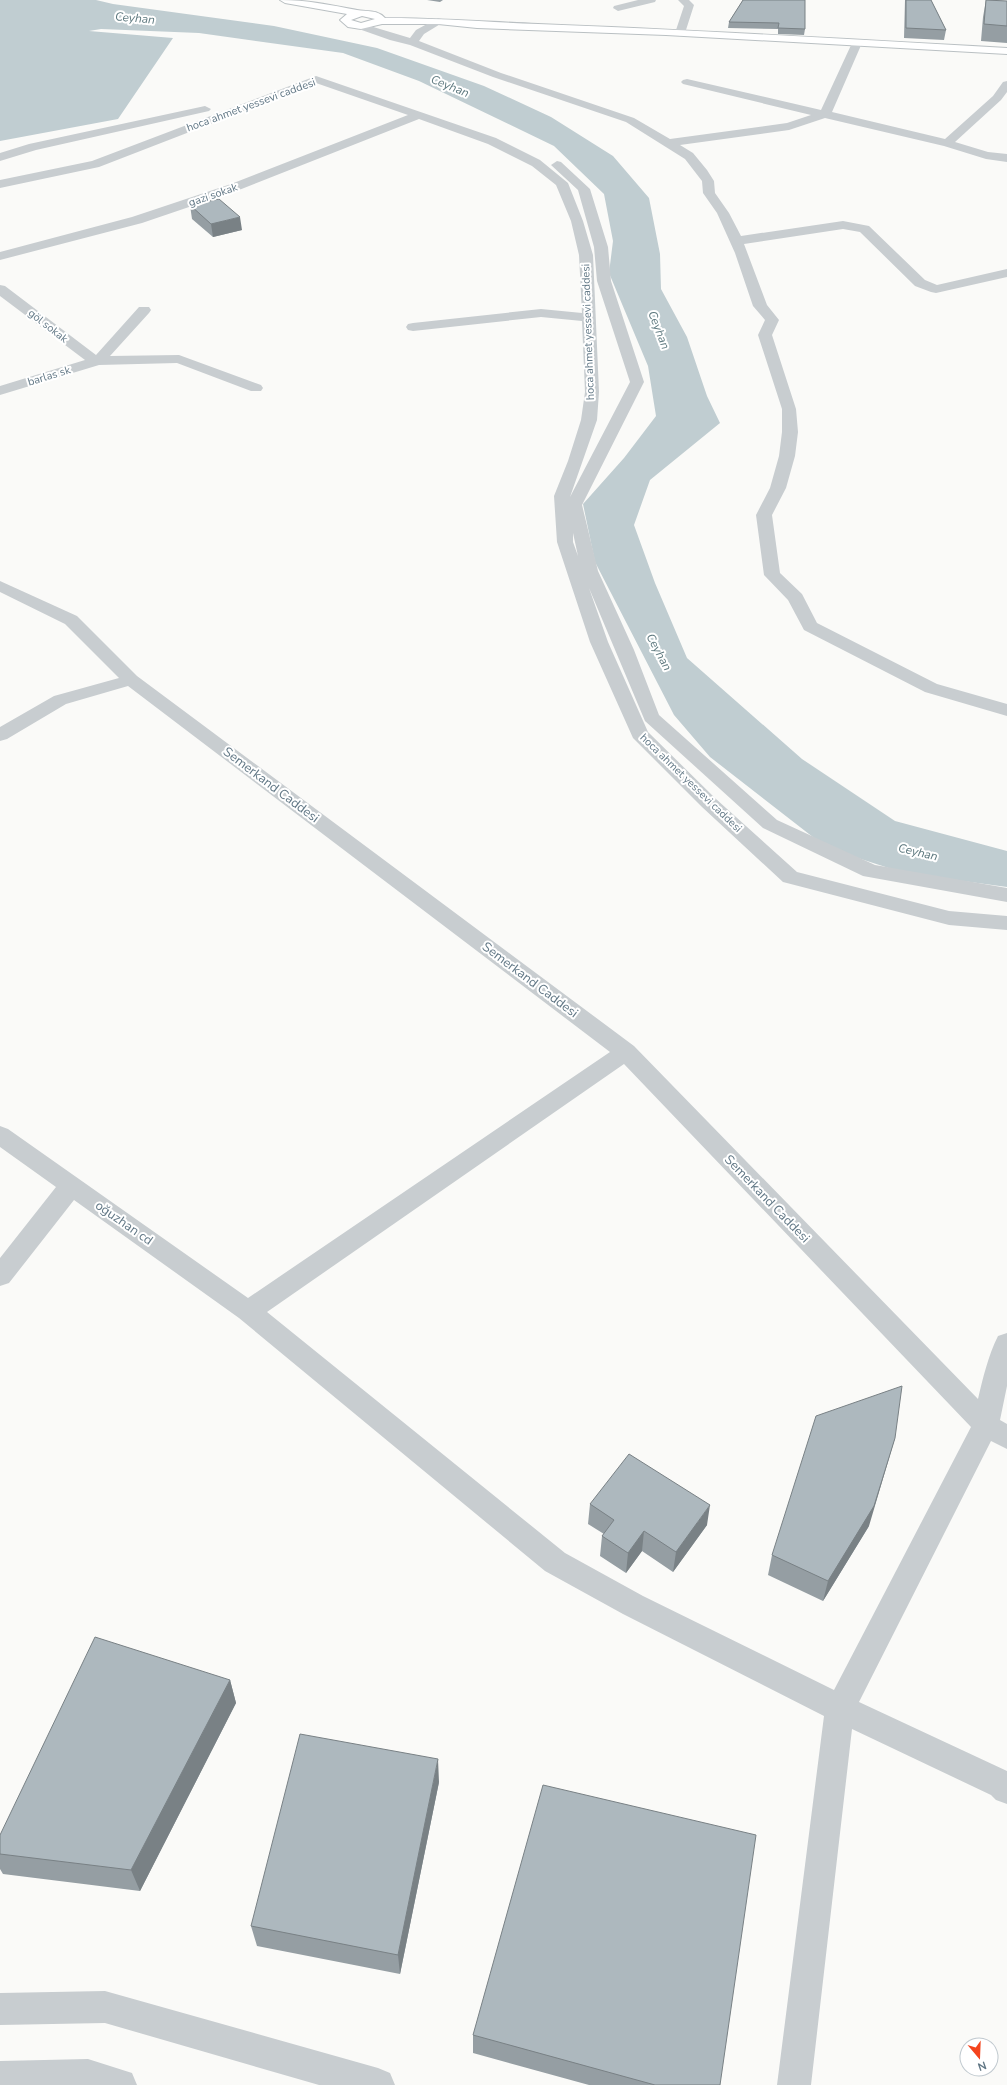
<svg xmlns="http://www.w3.org/2000/svg" width="1007" height="2085" font-family="'Nunito Sans',sans-serif">
  <rect width="100%" height="100%" fill="#fafaf8"/>
  <path fill="#c0cdd1" d="M0,0H96L113,4L274,26L377,48L484,86L551,117L613,156L649,198L660,254L661,289L687,337L707,396L720,423L650,480L634,525L655,583L687,658L802,759L895,821L1007,851V887L904,873L827,848L710,757L674,715L595,562L583,504L624,458L656,416L648,366L609,273L613,241L604,194L554,146L419,81L343,53L199,33L101,29L89,31L173,38L118,119L0,141Z"/>
  <g fill="none" stroke-linecap="round" stroke-linejoin="round">
    <g stroke="#bac0c3" stroke-width="2">
      <path id="major" d="M280,0C307,0 331,5 357,10C367,12 377,9 385,18C437,18 487,22 538,24C695,30 851,39 1007,48V54L666,35L477,28L438,24H382L361,29L348,27L340,20L347,14L285,3ZM362,16L375,19L361,23L351,20Z"/>
    </g>
    <path fill="#c8cdd0" fill-rule="evenodd" d="M638,0H656L655,2L618,11L613,8L614,6Z
      M678,0H689L694,5L685,33L680,36L675,33L684,6Z
      M438,18L442,19L443,21L442,23L424,34L419,41L501,73L634,118L670,139L787,123L811,115L683,84L681,82L683,80L687,79L821,110L852,43L857,40L862,43L832,112L945,139L993,96L1003,82L1007,81V92L1001,100L955,142L988,152L1007,154V162L986,159L944,146L825,118L789,130L680,145L693,153L707,170L714,181L715,193L729,213L741,236L843,221L869,226L925,280L937,285L1007,269V277L936,293L931,292L915,286L860,232L843,229L744,244L767,305L779,320L772,335L796,409L798,432L795,456L786,488L772,515L780,573L802,594L817,623L937,684L1007,704V716L925,692L804,630L788,600L764,575L756,515L770,488L779,456L782,432V409L758,335L765,320L753,306L735,253L717,213L703,193L702,181L685,159L626,122L493,77L410,45L390,40L356,28L355,26L360,23L410,38L416,30Z
      M316,76L496,138L540,160L568,183L583,221L593,255L599,392L597,420L570,497L630,382L597,281L594,247L578,190L551,165L557,161L561,162L590,189L608,247L611,281L644,382L582,505L598,571L634,650L659,715L777,820L875,865L1007,888V902L863,876L763,828L645,721L589,588L608,642L648,732L716,799L797,872L949,911L1007,916V930L949,925L783,882L702,807L633,738L590,642L557,542L554,496L568,461L581,420L585,392L582,321L541,317L413,331L408,330L406,327L408,324L413,323L541,309L582,313L579,255L571,221L556,185L532,166L488,144L419,119L239,190L142,223L0,260V252L132,217L231,184L408,115L316,83L99,167L0,188V180L92,161ZM573,533L578,556L573,542Z
      M205,106L211,109L209,111L36,150L0,161V153L29,144Z
      M0,285L5,286L96,355L139,307H149L151,310L149,313L110,356L179,355L261,385L263,388L261,391H251L177,363L99,365L0,395V386L85,360L0,296Z
      M0,581L77,616L137,676L634,1046L978,1399C983,1378 988,1356 998,1336L1007,1333V1386L1000,1420L1007,1424V1449L991,1441L859,1702L1007,1771V1804L996,1800L991,1795L852,1729L811,2085H777L824,1716L623,1614L545,1571L239,1318L74,1200L9,1283L0,1286V1258L56,1187L0,1147V1126L8,1129L248,1298L610,1052L128,686L66,704L7,739L0,741V727L54,696L119,678L65,624L0,592ZM624,1064L971,1427L834,1690L643,1596L565,1553L267,1312Z
      M105,1991L378,2068L390,2073L395,2085H319L105,2023L0,2025V1993Z
      M88,2059L132,2073L137,2085H0V2061Z"/>
    <use href="#major" fill="#fff" fill-rule="evenodd"/>
  </g>
  <path fill="#959ea3" d="M427,0H443L440,2Z
    M743,0L805,29L804,35L778,34V29L728,28L729,22Z
    M905,0H931L946,30L944,40L904,38Z
    M986,0L1007,1V43L981,41L983,17Z
    M190,205L242,230L213,237L192,219Z
    M590,1504L707,1525L673,1572L642,1551L626,1573L600,1556L602,1536L604,1534L588,1524Z
    M869,1526L823,1601L768,1575L772,1555Z
    M230,1680L236,1703L140,1891L3,1874L0,1869V1835Z
    M439,1782L400,1974L257,1946L251,1926Z
    M473,2035L720,2085H589L473,2053Z"/>
  <path fill="#798185" d="M240,217L242,230L213,237L211,224Z
    M895,1438L869,1526L823,1601L828,1581Z
    M710,1505L707,1525L673,1572L676,1552Z
    M644,1531L642,1551L626,1573L628,1553Z
    M230,1680L236,1703L140,1891L131,1870Z
    M438,1759L439,1782L400,1974L398,1955Z"/>
  <path fill="#adb8be" stroke="#798185" d="M743,0H805V29L778,28L779,23L729,22Z
    M906,0H931L946,30L906,28Z
    M986,0L1007,1V26L984,24Z
    M219,199L240,217L211,224L190,205Z
    M902,1386L895,1438L874,1506L828,1581L772,1555L816,1416Z
    M629,1454L710,1505L676,1552L644,1531L628,1553L602,1536L614,1520L590,1504Z
    M95,1637L230,1680L131,1870L0,1854V1835Z
    M300,1734L438,1759L398,1955L251,1926Z
    M543,1785L756,1835L720,2085H655L473,2035Z"/>
  <g text-anchor="middle" dominant-baseline="central" stroke-width="4" stroke-linejoin="round" paint-order="stroke">
    <g font-size="11" fill="#627886" stroke="#fff">
      <text transform="translate(251 105) rotate(-20)">hoca ahmet yessevi caddesi</text>
      <text transform="translate(213 195) rotate(-19)">gazi sokak</text>
      <text transform="translate(48 326) rotate(38)">göl sokak</text>
      <text transform="translate(588 332) rotate(-92)">hoca ahmet yessevi caddesi</text>
      <text transform="translate(49 376) rotate(-17)">barlas sk</text>
      <text transform="translate(691 783) rotate(44)">hoca ahmet yessevi caddesi</text>
    </g>
    <g font-size="12" font-style="italic" fill="#5d787e" stroke="#fff">
      <text transform="translate(135 18) rotate(5)">Ceyhan</text>
      <text transform="translate(450 86) rotate(22)">Ceyhan</text>
      <text transform="translate(659 330) rotate(69)">Ceyhan</text>
      <text transform="translate(659 652) rotate(62)">Ceyhan</text>
      <text transform="translate(918 852) rotate(13)">Ceyhan</text>
    </g>
    <g font-size="13" fill="#627886" stroke="#fff">
      <text transform="translate(271 785) rotate(37)">Semerkand Caddesi</text>
      <text transform="translate(530 980) rotate(37)">Semerkand Caddesi</text>
      <text transform="translate(767 1199) rotate(46)">Semerkand Caddesi</text>
      <text transform="translate(124 1223) rotate(35)">oğuzhan cd</text>
    </g>
  </g>
  <g transform="translate(979 2057) rotate(161)"><circle r="19" fill="#ffffff" stroke="#c0c9cf"/>
  <path d="M0-3L7 15L0 10L-7 15Z" fill="#f4441d"/>
  <text y="-6" font-size="11" font-weight="bold" text-anchor="middle" fill="#627886">N</text>
  </g>
</svg>
